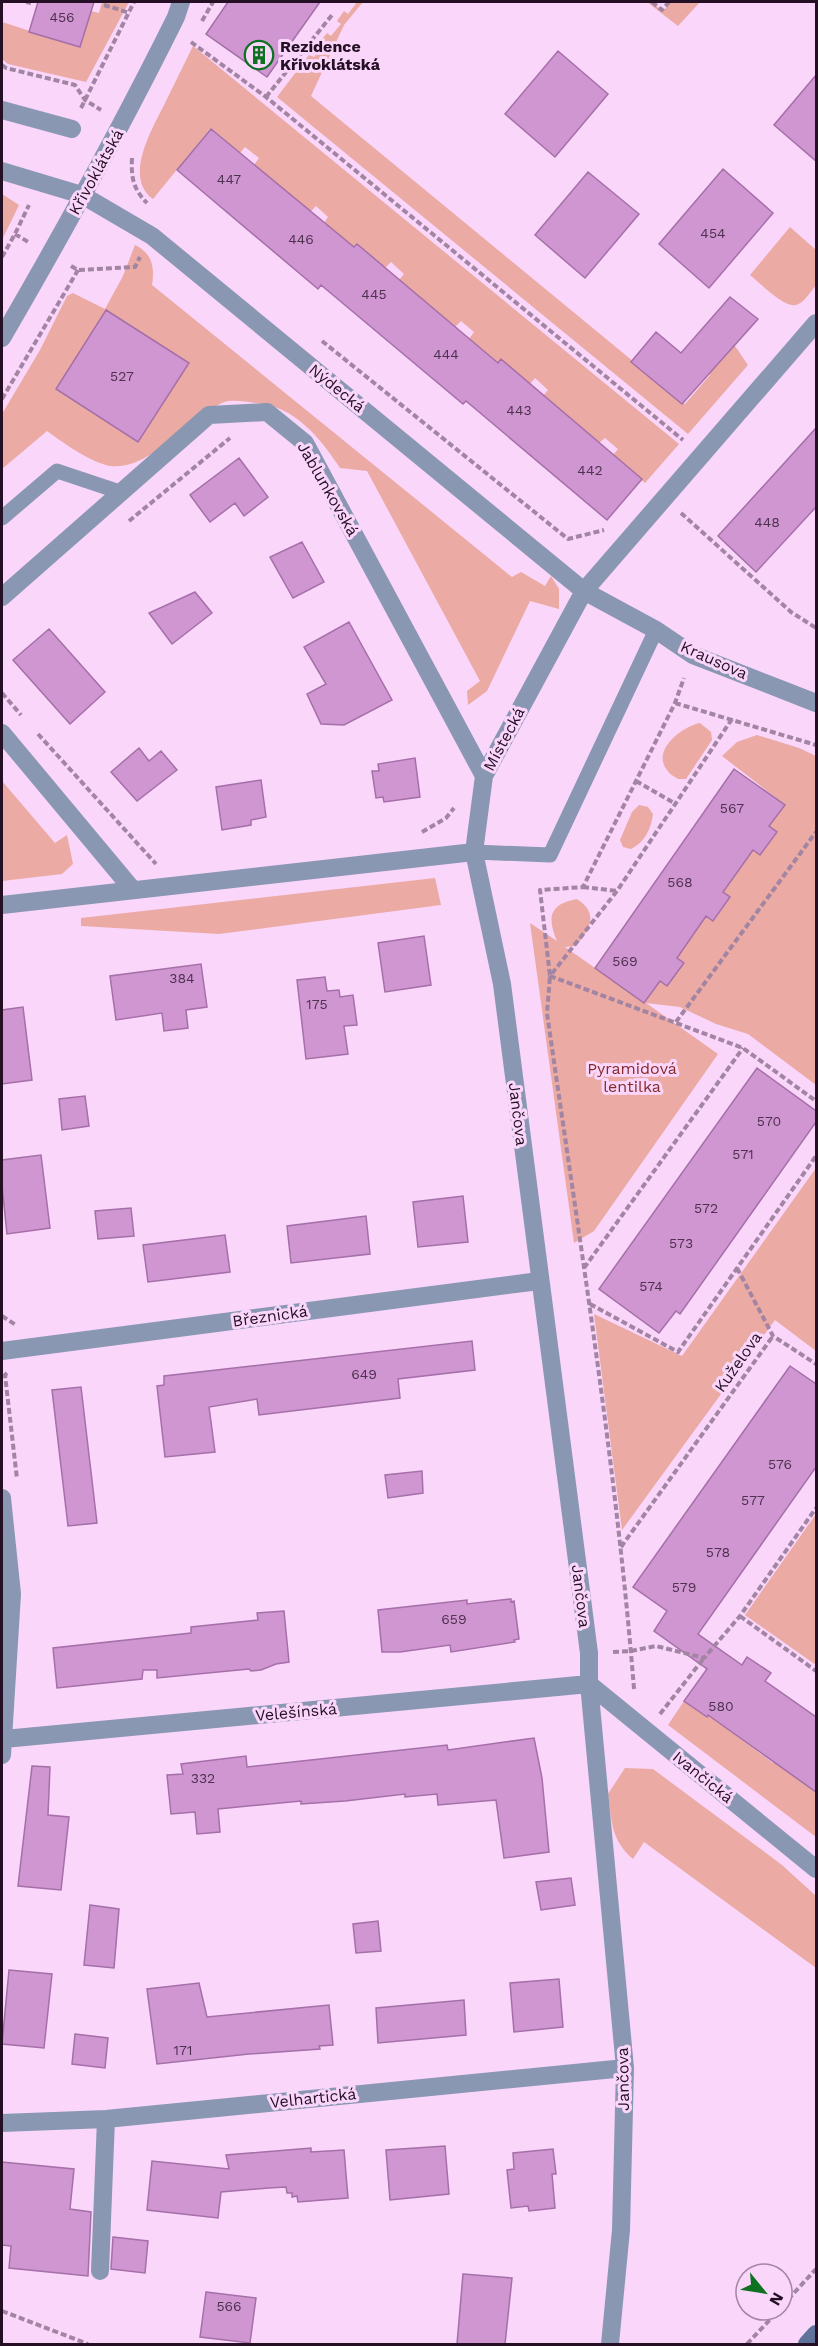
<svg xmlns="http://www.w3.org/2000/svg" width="818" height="2346" font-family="'Work Sans',sans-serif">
  <rect width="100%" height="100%" fill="#fad6fb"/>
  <path fill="#ebaaa3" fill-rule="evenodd" d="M102,2H129L86,82L8,64L2,59V22L80,47L91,11L99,13Z
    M357,2H363L344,25L311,96L685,404L710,375L683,352L708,323L735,346L748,365L688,434L277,97L309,55L314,57L323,46L320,42L327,33L331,36L341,24L337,21L344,11L348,14Z
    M647,2H651L663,11L671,2H700L678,26Z
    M193,46L679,444L645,483L613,455L618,449L605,438L599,443L543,396L548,390L535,378L530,384L500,360L498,363L469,339L474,332L461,321L455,327L399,280L404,274L391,262L385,268L356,245L353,248L324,223L328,217L316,206L310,212L254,165L259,158L245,147L240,153L210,129L153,199C122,177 154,126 166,101C175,83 184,64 193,46Z
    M2,194L19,205L2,240Z
    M790,227L816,250V285C811,291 804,303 796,305C784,308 759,282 750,275Z
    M135,245C152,253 155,267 152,285L512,577L521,572L545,586L551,576L559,589V609L530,601L487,691L468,705L467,691L480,681L367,471L340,468C320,438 295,406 256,403C248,402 237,400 229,401C225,401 220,404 216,406C182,422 151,470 111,466C93,464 62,442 47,431L2,469V414L40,350L67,296L73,293L105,309L123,276ZM106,310L189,363L138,442L56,389Z
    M700,723L711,732L712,740L686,779H678C675,777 669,774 667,770C651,750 683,726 700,723Z
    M757,735L799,748L816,756V1085L748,1034L716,1024L680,1007L646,1003L718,1054L594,1231L574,1243L530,923L557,941C547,918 549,904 577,899C600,914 589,930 576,946L565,947L645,1003L660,981L667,986L684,963L677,958L706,916L714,921L730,897L723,892L753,850L760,855L776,832L769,826L784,804L722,756L737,742Z
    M2,781L55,843L67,835L73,864L62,874L2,881Z
    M639,805L648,807L653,814C651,829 645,842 631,849L623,847L620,840L632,812Z
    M435,878L441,905L219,934L81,926V918Z
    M816,1168V1351L775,1320L622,1530L594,1314L682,1356Z
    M816,1514V1665L745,1615Z
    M684,1701L707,1717L711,1711L731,1726L729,1730L773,1763L777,1758L795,1777L816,1792V1837L668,1725Z
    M625,1768L653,1769L782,1865L816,1896V1968L644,1842L633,1859C611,1840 612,1822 608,1794Z"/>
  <path fill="#cf96d1" stroke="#a56fa8" stroke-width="1.5" d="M38,2H94L80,47L29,32Z
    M228,2H320L267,77L206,34Z
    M558,51L608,94L555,157L505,114Z
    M816,75V161L774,125Z
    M211,129L354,247L357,244L498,363L501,359L642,479L607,520L466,401L463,404L321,285L318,289L177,170Z
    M723,169L773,213L709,288L659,244Z
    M588,172L639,214L585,278L535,235Z
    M730,297L758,319L682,404L631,362L656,332L681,353Z
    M106,310L189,363L138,442L56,389Z
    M816,428V507L756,572L718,536Z
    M239,458L268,497L244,516L235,503L210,522L190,495Z
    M302,542L324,582L293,598L270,557Z
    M195,592L212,613L172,644L149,613Z
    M349,622L392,700L344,725L321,724L307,694L326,684L304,647Z
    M49,629L105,692L70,724L13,660Z
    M139,748L149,761L161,751L177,770L137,801L111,772Z
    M415,758L420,797L384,802L383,797L376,798L372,771H379L378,764Z
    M734,769L785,805L769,826L777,832L760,855L753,850L723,892L730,897L713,921L706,916L677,958L684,963L667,986L660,981L644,1003L595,968Z
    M261,780L266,817L251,820V825L222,830L216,787Z
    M424,936L431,985L385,992L378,943Z
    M201,964L207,1007L186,1010L188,1028L164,1031L162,1013L116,1020L110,976Z
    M325,977L327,991L339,990L340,997L353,995L357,1025L344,1026L348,1054L306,1059L297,980Z
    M23,1007L32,1080L2,1084V1010Z
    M757,1068L816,1111V1122L680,1314L676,1311L659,1333L599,1289Z
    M85,1096L89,1126L62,1130L59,1099Z
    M41,1155L50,1228L7,1234L2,1186V1160Z
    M463,1196L468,1242L418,1247L413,1202Z
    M131,1208L134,1236L98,1239L95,1211Z
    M366,1216L370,1254L291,1263L287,1226Z
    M225,1235L230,1272L148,1282L143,1245Z
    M472,1341L475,1370L398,1379L400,1398L259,1415L257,1399L209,1407L215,1452L165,1457L157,1386L164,1385V1376Z
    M790,1366L816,1384V1467L698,1634L742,1665L747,1657L771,1673L765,1681L816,1717V1792L708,1715L707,1717L684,1701L707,1669L654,1631L667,1611L633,1587Z
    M81,1387L97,1523L68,1526L52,1390Z
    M422,1471L423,1493L388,1498L385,1475Z
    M511,1599V1602L514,1601L519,1639L514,1640L515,1642L451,1652L450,1645L400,1652H382L378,1610L467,1600V1604Z
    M284,1611L289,1662L276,1664L261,1670L251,1671L249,1669L157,1678V1670H143L142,1679L57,1688L53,1648L191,1633V1627L258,1620L257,1613Z
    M534,1738L542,1778L549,1852L504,1858L496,1800L438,1805L437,1794L405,1797V1794L345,1801L301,1804V1801L218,1809L220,1832L197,1834L195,1812L171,1814L167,1775L183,1774L181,1764L246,1756L247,1767L447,1745L448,1750Z
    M32,1766L50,1767L48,1815L69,1817L61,1890L18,1886Z
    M571,1878L575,1905L541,1910L536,1882Z
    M90,1905L119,1909L114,1968L84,1965Z
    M378,1921L381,1951L356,1953L353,1924Z
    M9,1970L52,1974L44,2048L2,2044Z
    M559,1979L563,2027L514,2032L510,1983Z
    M199,1983L207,2017L329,2005L333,2045L319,2046L320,2049L249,2054L157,2064L147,1989Z
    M464,2000L466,2035L378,2043L376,2008Z
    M75,2034L108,2038L105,2068L72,2064Z
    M445,2146L449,2194L390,2200L386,2150Z
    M311,2148V2152L344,2150L348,2198L298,2202L297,2196L292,2197V2193H287L286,2187L269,2188L221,2192L218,2218L147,2210L152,2161L229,2169L226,2155Z
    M553,2149L556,2174H552L555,2208L529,2211L528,2206L511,2208L507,2170L514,2169L513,2153Z
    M2,2162L74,2169L70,2209L91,2212L88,2276L9,2268L11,2246L2,2245Z
    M113,2237L148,2241L145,2273L111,2269Z
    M463,2274L512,2278L505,2344H457Z
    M206,2292L256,2298L250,2343L200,2337Z"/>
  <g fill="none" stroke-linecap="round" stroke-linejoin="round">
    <path stroke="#a284a3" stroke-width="4" stroke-dasharray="6 3" stroke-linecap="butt" d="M26,2L31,3
      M652,2L662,10L669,2
      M104,5L130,13
      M202,21L213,2
      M191,42L266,97L683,440
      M2,65L6,68L75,85L85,100L101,110
      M266,97L332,15
      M81,108L134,2
      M132,158C131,177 133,189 147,203
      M15,234L30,243
      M2,257L15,234L29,205
      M71,266L78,270L135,267L140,257
      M322,341L568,539L604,530
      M2,399L78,270
      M681,513L791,612L816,628
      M129,521L230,438
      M2,693L21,715
      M675,703L816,745
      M732,719L617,891L550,976L743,1048L816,1101
      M38,734L156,864
      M636,781L676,804
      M422,832L446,818L454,808
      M583,887L617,891
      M676,1022L816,832
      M584,1268L743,1048
      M737,1268L773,1336L816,1364
      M590,1304L678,1352L816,1156
      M2,1316L16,1325
      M7,1373L5,1375L17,1479
      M621,1547L773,1336
      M740,1616L816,1671
      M613,1652L631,1651L656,1646L704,1658L740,1616L816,1508
      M634,1689C616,1463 579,1238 547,1013L550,976L540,890L583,887L675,703L684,678
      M660,1714L704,1658
      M782,2306L816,2269
      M2,2311L88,2344
      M747,2344L779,2310"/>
    <path stroke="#8a97b2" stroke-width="15" d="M2,518L57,471L120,492
      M474,852L550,855L656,630"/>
    <path stroke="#8a97b2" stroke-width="18" d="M2,110L72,129
      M2,171L82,195L152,236L584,591L656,630L693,655L816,703
      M2,338C63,233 122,126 176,17L181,2
      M2,597L209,415L267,412L305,443L484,776
      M2,733L133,890
      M474,852L502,984L589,1653V1684L625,2068L621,2230L610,2344
      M2,905L474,852L484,776L584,591L816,323
      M2,1351L539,1281
      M2,1498L12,1594L2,1755
      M4,1739L589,1684L816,1869
      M2,2123L106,2119L625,2068
      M100,2271L106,2119"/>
    <path stroke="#607299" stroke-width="18" d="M807,2344L816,2334"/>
  </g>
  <defs>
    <g id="building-ring" transform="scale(1.5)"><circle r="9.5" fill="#fad6fb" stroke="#0d7121" stroke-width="1.5"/><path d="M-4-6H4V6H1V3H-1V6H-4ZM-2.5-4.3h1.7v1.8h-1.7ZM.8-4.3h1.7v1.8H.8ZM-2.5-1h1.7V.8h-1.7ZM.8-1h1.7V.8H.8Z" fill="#0d7121"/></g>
  </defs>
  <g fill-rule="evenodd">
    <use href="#building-ring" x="259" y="55"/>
  </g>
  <g text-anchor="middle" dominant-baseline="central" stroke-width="6" stroke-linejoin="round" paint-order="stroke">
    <g font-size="14" fill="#4f3150">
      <text x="62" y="17">456</text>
      <text x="229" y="179">447</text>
      <text x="713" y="233">454</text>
      <text x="301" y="239">446</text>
      <text x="374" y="294">445</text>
      <text x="446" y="354">444</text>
      <text x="122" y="376">527</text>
      <text x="519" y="410">443</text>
      <text x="590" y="470">442</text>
      <text x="767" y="522">448</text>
      <text x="732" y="808">567</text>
      <text x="680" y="882">568</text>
      <text x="625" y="961">569</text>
      <text x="182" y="978">384</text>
      <text x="317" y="1004">175</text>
      <text x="769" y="1121">570</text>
      <text x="743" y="1154">571</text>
      <text x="706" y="1208">572</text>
      <text x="681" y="1243">573</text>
      <text x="651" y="1286">574</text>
      <text x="364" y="1374">649</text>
      <text x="780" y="1464">576</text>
      <text x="753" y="1500">577</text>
      <text x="718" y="1552">578</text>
      <text x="684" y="1587">579</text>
      <text x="454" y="1619">659</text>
      <text x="721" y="1706">580</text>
      <text x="203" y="1778">332</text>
      <text x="183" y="2050">171</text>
      <text x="229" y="2306">566</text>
    </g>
    <g font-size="16" font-weight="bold" fill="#240f25" stroke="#fad6fb" text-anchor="start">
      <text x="280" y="46">Rezidence<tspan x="280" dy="18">Křivoklátská</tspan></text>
    </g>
    <g font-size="16" fill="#240f25" stroke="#fad6fb">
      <text transform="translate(96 172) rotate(-61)">Křivoklátská</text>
      <text transform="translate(337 388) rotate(39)">Nýdecká</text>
      <text transform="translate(328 489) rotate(60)">Jablunkovská</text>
      <text transform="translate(714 660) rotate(24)">Krausova</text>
      <text transform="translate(504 739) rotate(-62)">Místecká</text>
      <text transform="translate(518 1114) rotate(83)">Jančova</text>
      <text transform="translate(270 1316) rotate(-8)">Březnická</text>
      <text transform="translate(738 1362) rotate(-55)">Kuželova</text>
      <text transform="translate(581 1596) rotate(83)">Jančova</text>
      <text transform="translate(296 1712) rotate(-5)">Velešínská</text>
      <text transform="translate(703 1777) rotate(39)">Ivančická</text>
      <text transform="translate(623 2079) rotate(-91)">Jančova</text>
      <text transform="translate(313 2098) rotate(-6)">Velhartická</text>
    </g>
    <g font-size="16" fill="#852a29" stroke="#fad6fb">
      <text x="632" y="1068">Pyramidová<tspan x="632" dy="18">lentilka</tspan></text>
    </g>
  </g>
  <rect width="818" height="2346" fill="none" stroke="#240f25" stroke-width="6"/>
  <g transform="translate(764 2292) rotate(120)"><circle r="28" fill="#fad6fb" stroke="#a486a5" stroke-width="1.5"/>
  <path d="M0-4.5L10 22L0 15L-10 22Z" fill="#0d7121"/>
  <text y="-9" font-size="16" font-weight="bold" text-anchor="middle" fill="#240f25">N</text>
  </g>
</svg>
